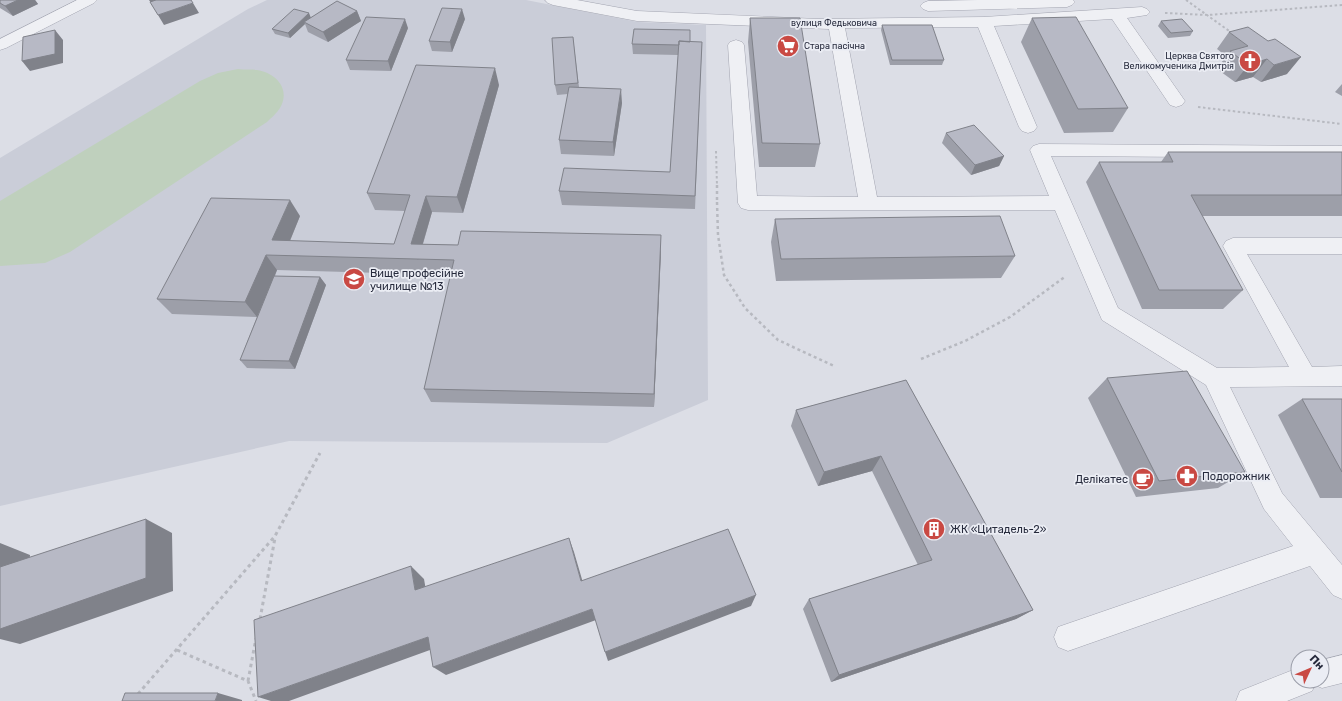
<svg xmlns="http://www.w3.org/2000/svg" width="1342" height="701" font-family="Rubik,sans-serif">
  <rect width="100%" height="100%" fill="#dcdee6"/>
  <path fill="#cacdd8" d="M267,0H526L638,22L706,25L708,400L607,443L289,441L0,506V158L248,9Z"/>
  <path fill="#bfd0bd" d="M238,69C244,70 251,69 257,70C276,73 291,89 280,108C277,113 271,118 267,122L70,252L45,263L0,266V201L200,81L218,73Z"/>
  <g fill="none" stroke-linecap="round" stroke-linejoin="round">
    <g stroke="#a2a4b0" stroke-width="1">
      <path id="minor" d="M77,0H97L94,3L6,48L0,50V39Z
        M545,0H577L637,11L818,19L984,17L1142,7L1147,9L1150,12L1147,15L1127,18L1185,101L1182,105L1176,107L1170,105L1112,19L994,26L1037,127L1034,131L1028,133L1022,131L1019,127L978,27L845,28L877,197L1049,196L1030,150L1033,146L1039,144L1342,146V158L1051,156L1118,308L1217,368L1289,367L1223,246L1226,241L1233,238H1342V254H1247L1312,367L1342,366V386L1230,387L1282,493L1342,565V599L1333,595L1310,566L1068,651L1058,647L1054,637L1058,627L1293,546L1264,509L1206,385L1102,320L1055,210H748L741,208L738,203L728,45L730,42L736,40L742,42L744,45L757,196L858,197L829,29L637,21L553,5L548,3Z
        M978,0H1073L1075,2L1072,5L1067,7L928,11L923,9L920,6L923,3L928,1Z
        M1342,655V683L1322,688L1315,685L1312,691L1287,701H1236L1240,691L1298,668V681H1322V660Z"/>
    </g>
    <path stroke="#b7b9c0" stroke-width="2" stroke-dasharray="2.5 2.5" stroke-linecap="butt" d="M1186,0L1232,33
      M1165,13L1208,15L1342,5
      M1198,107L1342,124
      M716,151L717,186"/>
    <path stroke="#b7b9c0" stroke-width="2.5" stroke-dasharray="3 3" stroke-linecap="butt" d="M717,185V202
      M717,202L718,235L724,275L745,308L778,340L834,366
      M921,359L965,341L1010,317L1066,276"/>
    <path stroke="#b7b9c0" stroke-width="3" stroke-dasharray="3.5 3.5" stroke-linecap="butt" d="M260,619L275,538
      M177,650L248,681L256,701
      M248,681L256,638
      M138,694L275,536L320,453"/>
    <use href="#minor" fill="#eff0f4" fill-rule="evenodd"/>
  </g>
  <path fill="#9d9fa9" d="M0,0H35L38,4L13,16L0,8Z
    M357,11L361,21L328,42L308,32L305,24L290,38L275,34L272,29L311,17Z
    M750,18L820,144L815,167H759L748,42Z
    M1032,18L1128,108L1113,132L1064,133L1021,42Z
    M465,19L452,52L432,51L429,41Z
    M1161,21L1193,31L1190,36L1168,38L1158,26Z
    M882,25L944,60L942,65H890L881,30Z
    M408,28L391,71L350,70L346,60Z
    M1229,32L1287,74L1261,82L1253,77L1235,82L1217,69L1226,56L1217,49Z
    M573,37L579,87L622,103L614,156L561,154L559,140L568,94L557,95L555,85Z
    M690,42H702L695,209L562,205L559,191L670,172L678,55L633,54L632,44Z
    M1342,84V96L1335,92Z
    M499,85L463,213L432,212L423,244L661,251L654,407L431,402L424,389L451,275L277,270L275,276L320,277L326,285L295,369L247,368L240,360L257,317L172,314L157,299L300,216L290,241L394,244L405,211L375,210L367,193Z
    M946,133L1004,156L999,166L971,175L942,143Z
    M1168,152H1342V216H1202L1243,290L1223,309H1142L1086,182L1099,162H1161Z
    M775,219L1015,256L1001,278L776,281L771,242Z
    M1107,378L1245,472L1218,488L1136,497L1088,398Z
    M906,380L1033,610L1016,619L831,682L803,609L809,599L918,565L872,471L818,486L791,426L796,410Z
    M1302,399H1342V498H1320L1278,415Z"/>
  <path fill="#80828a" d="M18,0H35L38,4L13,16L5,6Z
    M149,0H185L155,9Z
    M193,3L199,13L164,25L158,15Z
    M462,9L465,19L452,52L450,42Z
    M357,11L361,21L328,42L323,32Z
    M309,13L311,18L304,22L305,24L290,38L288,33Z
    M405,19L408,28L391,71L388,61Z
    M55,30L63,40V63L30,71L22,61Z
    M1301,57L1287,74L1261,82L1274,65Z
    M1267,59L1253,77L1235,82L1248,65Z
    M495,68L499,85L463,213L457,197Z
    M621,89L622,103L614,156L613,142Z
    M1004,156L999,166L971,175L975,165Z
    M426,196L432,212L418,260L411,244Z
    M290,200L300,216L284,255L272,240Z
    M661,235V251L654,407V394Z
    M266,255L277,270L257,317L245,302Z
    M320,277L326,285L295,369L289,361Z
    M881,456L872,471L818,486L824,472Z
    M146,519L172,533L173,591L20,644L0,639V629Z
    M569,538L574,552L586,593L581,581Z
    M0,543L30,555L28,581L0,571Z
    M411,566L424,579L428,602L415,590Z
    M756,595L751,606L608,661L605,652Z
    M592,609L596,620L446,675L433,667Z
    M1033,610L1016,619L831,682L839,675Z
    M428,637L441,646L289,701H271L258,697Z
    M218,693L242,700V701H215Z"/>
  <path fill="#b7b9c5" stroke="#80828a" d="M0,0H18L5,6L0,3Z
    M156,0H191L193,3L158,15L150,2Z
    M337,1L357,11L323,32L304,22Z
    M442,8L462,9L450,42L429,41Z
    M294,9L309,13L288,33L272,29Z
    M366,17L405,19L388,61L346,60Z
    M1076,17L1128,108L1078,109L1032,18Z
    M750,18H800L820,144L762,143Z
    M1182,19L1193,31L1171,33L1161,21Z
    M882,25H932L944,60H892Z
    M1248,27L1268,41L1275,39L1301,57L1274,65L1267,59L1248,65L1230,51L1248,46L1229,32Z
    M634,29L690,30V42L679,41V45L632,44Z
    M55,30V54L22,61L23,37Z
    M573,37L578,83L555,85L552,38Z
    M679,41L702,42L695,196L559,191L564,168L670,172Z
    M416,65L495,68L457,197L426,196L411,244L458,245L461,231L661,235L654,394L424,389L454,260L266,255L245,302L157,299L211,198L290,200L272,240L394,244L410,195L367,193Z
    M569,87L621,89L613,142L559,140Z
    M974,125L1004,156L975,165L946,133Z
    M1168,152H1342V195H1191L1243,290H1159L1099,162H1173Z
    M1000,216L1015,256L781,259L775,219Z
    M274,276L320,277L289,361L240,360Z
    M1187,371L1245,472L1159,481L1107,378Z
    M906,380L1033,610L839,675L809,599L932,560L881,456L824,472L796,410Z
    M1302,399H1342V472Z
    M146,519V578L0,629V567Z
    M728,529L756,595L605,652L592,609L433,667L428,637L258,697L254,620L411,566L415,590L569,538L581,581Z
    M125,693H218L215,701H122Z"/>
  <defs>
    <g id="supermarket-disc" transform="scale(1.15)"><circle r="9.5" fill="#c94943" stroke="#ebedf4"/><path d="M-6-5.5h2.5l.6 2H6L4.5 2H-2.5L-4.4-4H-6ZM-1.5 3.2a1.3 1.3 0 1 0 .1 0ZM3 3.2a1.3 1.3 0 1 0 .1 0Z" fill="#fff"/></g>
    <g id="church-disc" transform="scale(1.15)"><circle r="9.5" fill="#c94943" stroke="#ebedf4"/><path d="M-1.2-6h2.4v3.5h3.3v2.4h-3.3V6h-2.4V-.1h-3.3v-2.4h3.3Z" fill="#fff"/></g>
    <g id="university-disc" transform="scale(1.15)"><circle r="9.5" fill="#c94943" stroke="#ebedf4"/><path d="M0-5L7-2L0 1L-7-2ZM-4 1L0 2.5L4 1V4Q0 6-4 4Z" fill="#fff"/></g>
    <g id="pharmacy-disc" transform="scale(1.15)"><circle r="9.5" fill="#c94943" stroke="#ebedf4"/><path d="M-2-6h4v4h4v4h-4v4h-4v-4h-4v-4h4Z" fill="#fff"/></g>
    <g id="cafe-disc" transform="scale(1.15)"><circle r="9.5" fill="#c94943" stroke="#ebedf4"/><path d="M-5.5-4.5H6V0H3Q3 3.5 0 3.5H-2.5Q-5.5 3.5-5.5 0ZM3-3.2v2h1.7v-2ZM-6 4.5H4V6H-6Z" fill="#fff"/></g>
    <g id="building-disc" transform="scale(1.15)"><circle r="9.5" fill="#c94943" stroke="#ebedf4"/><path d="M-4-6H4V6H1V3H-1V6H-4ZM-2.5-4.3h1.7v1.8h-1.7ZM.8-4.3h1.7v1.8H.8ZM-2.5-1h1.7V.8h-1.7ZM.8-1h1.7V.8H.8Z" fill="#fff"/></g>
  </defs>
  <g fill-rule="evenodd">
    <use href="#supermarket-disc" x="788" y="46"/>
    <use href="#church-disc" x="1250" y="61"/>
    <use href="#university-disc" x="354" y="279"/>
    <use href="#pharmacy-disc" x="1187" y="476"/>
    <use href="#cafe-disc" x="1143" y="479"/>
    <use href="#building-disc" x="934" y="529"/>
  </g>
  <g text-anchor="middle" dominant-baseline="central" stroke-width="3.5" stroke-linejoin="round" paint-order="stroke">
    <g font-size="9" fill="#262a3c" stroke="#ebedf4">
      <text x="834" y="23">вулиця Федьковича</text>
    </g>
    <g font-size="9" fill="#262a3c" stroke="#ebedf4" text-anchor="start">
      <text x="804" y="46">Стара пасічна</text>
      <text x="1234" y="56" text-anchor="end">Церква Святого<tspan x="1234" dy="10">Великомученика Дмитрія</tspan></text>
    </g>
    <g font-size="11" fill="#262a3c" stroke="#ebedf4" text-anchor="start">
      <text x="370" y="273">Вище професійне<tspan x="370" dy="13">училище №13</tspan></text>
      <text x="1202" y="476">Подорожник</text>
      <text x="1128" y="479" text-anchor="end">Делікатес</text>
      <text x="950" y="529">ЖК «Цитадель-2»</text>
    </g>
  </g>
  <g transform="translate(1310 669) rotate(46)"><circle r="19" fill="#ebedf4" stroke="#9c9faa"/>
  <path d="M0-3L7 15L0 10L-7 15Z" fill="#c94943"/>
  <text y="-6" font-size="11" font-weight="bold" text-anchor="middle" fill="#262a3c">Пн</text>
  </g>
</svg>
